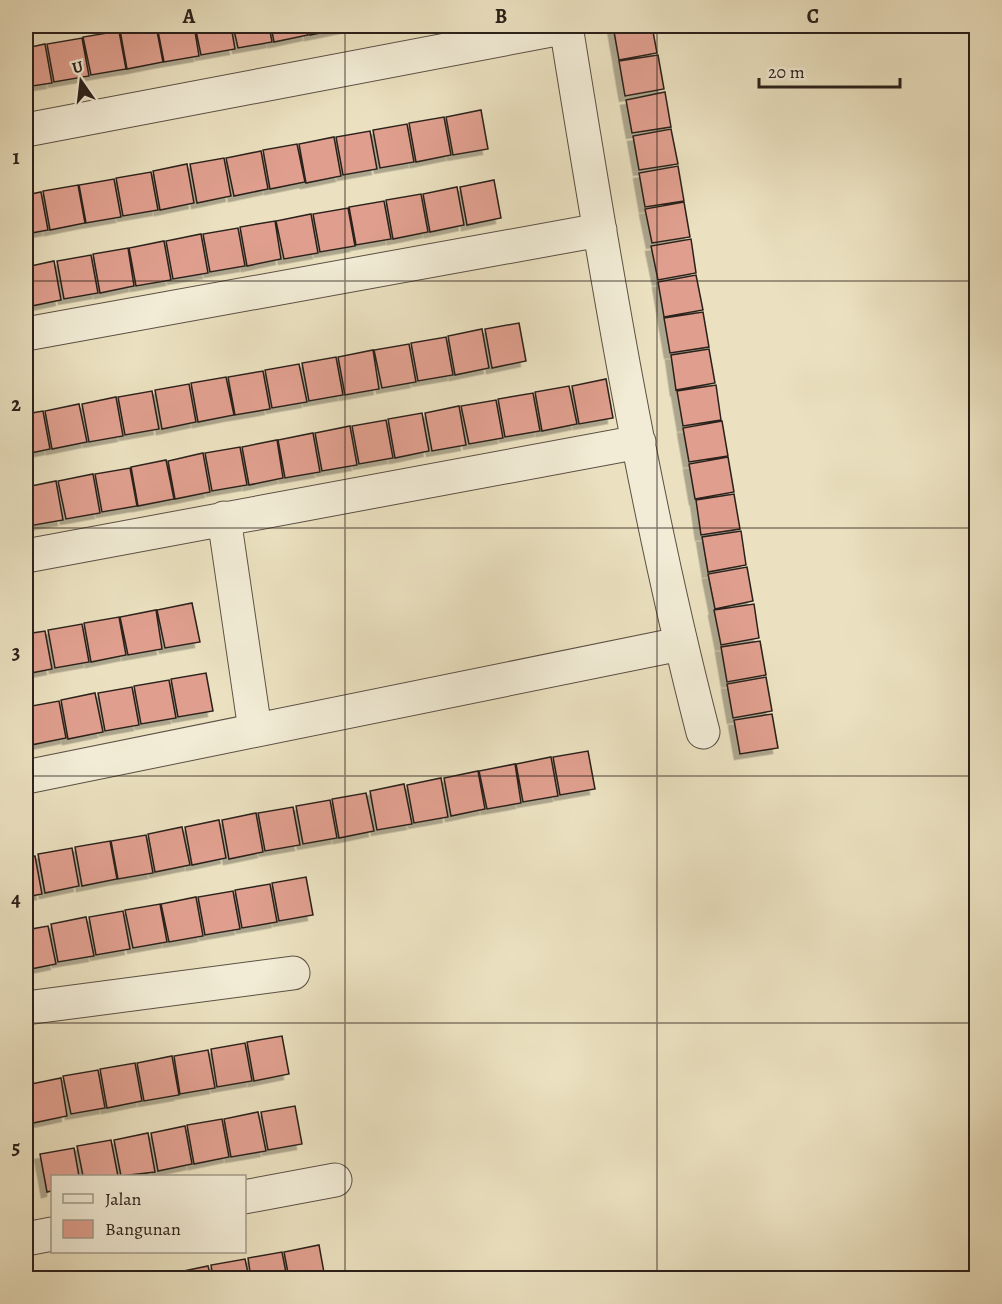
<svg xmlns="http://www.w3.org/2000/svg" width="1002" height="1304" font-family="Alegreya,serif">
  <defs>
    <filter id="shadow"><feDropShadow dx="-5.5" dy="5.5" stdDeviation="0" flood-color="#0004"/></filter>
  </defs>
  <rect width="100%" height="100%" fill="#ebe1c0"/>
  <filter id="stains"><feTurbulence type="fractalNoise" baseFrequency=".00333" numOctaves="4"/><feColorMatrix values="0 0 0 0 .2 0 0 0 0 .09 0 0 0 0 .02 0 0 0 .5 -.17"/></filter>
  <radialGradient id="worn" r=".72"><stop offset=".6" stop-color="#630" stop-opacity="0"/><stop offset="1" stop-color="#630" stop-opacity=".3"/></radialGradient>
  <path fill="#e09f8e" stroke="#2b201a" stroke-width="1.5" filter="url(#shadow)" d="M147,26H156L163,62L127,69L120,30Z
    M157,26H194L199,56L164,62Z
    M195,26H231L235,49L201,55Z
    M233,26H269L272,42L238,48Z
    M271,26H306L308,35L274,42Z
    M309,26H344L345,28L310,35Z
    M613,26H652L657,53L619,60Z
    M119,31L126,69L91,75L83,37Z
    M82,38L89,76L54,82L47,44Z
    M45,44L52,83L26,87V48Z
    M658,55L664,89L625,96L619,61Z
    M665,92L671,127L632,133L626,100Z
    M481,110L488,149L453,155L446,117Z
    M444,117L451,155L416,162L409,123Z
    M407,124L414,162L380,168L373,130Z
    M671,129L678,164L639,170L633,136Z
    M370,131L377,169L343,175L336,137Z
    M334,137L341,176L306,183L299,144Z
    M297,144L305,182L270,189L263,150Z
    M261,151L268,189L234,196L226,158Z
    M224,158L231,196L197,203L190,164Z
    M187,164L194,203L160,210L153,171Z
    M678,166L684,201L645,207L639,173Z
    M151,172L158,210L123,216L116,178Z
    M114,179L121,217L86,223L79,185Z
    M494,180L501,218L467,225L460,187Z
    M78,185L85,223L50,230L43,191Z
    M457,187L464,225L430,232L423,194Z
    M41,192L48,230L26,234V195Z
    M421,194L428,232L393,239L386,200Z
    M384,201L391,239L356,245L349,207Z
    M684,202L690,237L652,243L645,209Z
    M348,208L355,246L320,252L313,214Z
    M311,214L318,253L284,259L276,221Z
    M275,221L281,259L247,266L240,227Z
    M238,228L245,266L210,272L203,234Z
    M201,234L208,273L173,279L166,241Z
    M691,239L696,273L658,280L651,246Z
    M164,241L171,280L136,286L129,248Z
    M128,248L134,286L100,293L93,254Z
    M91,255L98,293L64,299L57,261Z
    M54,261L61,300L27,307L26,267Z
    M696,275L703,310L664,317L658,282Z
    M703,312L709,347L670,353L664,318Z
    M519,323L526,361L492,368L485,329Z
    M482,329L489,368L455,375L448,336Z
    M446,337L453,375L418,381L411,343Z
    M409,344L416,382L382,388L374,350Z
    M709,349L715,383L676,390L671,355Z
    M373,350L379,389L345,395L338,357Z
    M336,357L343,395L309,401L302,363Z
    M299,364L307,402L272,408L265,370Z
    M263,371L270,409L235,415L228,377Z
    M226,377L234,415L198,422L191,383Z
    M606,379L613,418L579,424L572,386Z
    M189,384L196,422L162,429L155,390Z
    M716,385L721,420L683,426L677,391Z
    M569,386L577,424L542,431L535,392Z
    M152,391L159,429L125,435L118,397Z
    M533,393L540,431L505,437L498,399Z
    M116,397L123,436L89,442L82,404Z
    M496,400L503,438L469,444L461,406Z
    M79,404L87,442L52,449L45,411Z
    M459,406L466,445L432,451L425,413Z
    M43,411L50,449L26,454V414Z
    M422,413L429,451L395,458L388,419Z
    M386,420L393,458L359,464L352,426Z
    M722,421L728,456L689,462L683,428Z
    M350,426L357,465L322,471L315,433Z
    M313,433L320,472L285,478L278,440Z
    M277,440L283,478L249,485L242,447Z
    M240,447L247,485L212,491L205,453Z
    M203,453L210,492L175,499L168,461Z
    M728,457L734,492L695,499L689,464Z
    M166,460L174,499L138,506L131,467Z
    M130,468L137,506L102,512L95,474Z
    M93,474L100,513L66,519L58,481Z
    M56,481L63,520L29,526L26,508V487Z
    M734,494L740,529L701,535L696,500Z
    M741,531L746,565L708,572L702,537Z
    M747,567L753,601L715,609L708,574Z
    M192,603L200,642L165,648L157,610Z
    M754,604L759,638L721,645L714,610Z
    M156,610L162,649L128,655L120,617Z
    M119,617L126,655L91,662L84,623Z
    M82,624L89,662L55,668L48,630Z
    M45,631L52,669L26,674V634Z
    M760,641L766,675L727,682L721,647Z
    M206,673L213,711L178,717L171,679Z
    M766,677L772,711L733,718L727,684Z
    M169,680L176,718L141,724L134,686Z
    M132,687L139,725L105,731L98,693Z
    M95,693L103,732L68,739L61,700Z
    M59,701L66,738L31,745L26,707Z
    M772,714L778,748L740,754L734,720Z
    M588,751L595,789L560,795L553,757Z
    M551,757L558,796L523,802L516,764Z
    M515,764L521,803L487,809L479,771Z
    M478,771L485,809L451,816L444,778Z
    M441,778L448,817L414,823L407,785Z
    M404,784L412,824L377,830L370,791Z
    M366,793L374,831L339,838L332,799Z
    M330,800L337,838L303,844L296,806Z
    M293,807L300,845L265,851L258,813Z
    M256,813L263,852L229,859L222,820Z
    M219,820L226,858L192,865L185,827Z
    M182,827L190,865L155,872L148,834Z
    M146,835L153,873L118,879L111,841Z
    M110,841L117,879L82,886L75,847Z
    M72,848L79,886L45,893L38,854Z
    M35,856L42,894L26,897V857Z
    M306,877L313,915L279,921L272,883Z
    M270,884L277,922L242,928L235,890Z
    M233,891L240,929L205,935L198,897Z
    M196,897L203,936L169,942L161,904Z
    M160,904L167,942L133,948L125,910Z
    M123,911L130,949L96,955L89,917Z
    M86,917L94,956L58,962L51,924Z
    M48,926L56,964L26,970V930Z
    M282,1036L289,1074L254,1081L247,1042Z
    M245,1043L252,1081L217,1087L211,1049Z
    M208,1050L215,1088L180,1094L174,1056Z
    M172,1056L179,1095L144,1101L137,1063Z
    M135,1063L142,1101L107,1108L100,1069Z
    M98,1070L105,1108L71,1114L63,1076Z
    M61,1078L67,1116L33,1123L26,1085Z
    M295,1106L302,1144L268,1150L261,1112Z
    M258,1112L266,1151L231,1157L224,1119Z
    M222,1119L229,1157L194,1164L187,1125Z
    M185,1126L192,1164L158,1171L151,1133Z
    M148,1133L155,1172L121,1176L114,1140Z
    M111,1140L118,1176H83L77,1146Z
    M74,1148L79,1176H52V1191L47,1192L40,1154Z
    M319,1245L325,1278H289L284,1252Z
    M282,1252L287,1278H251L248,1258Z
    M245,1259L249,1278H213L211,1265Z
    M208,1266L211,1278H175L174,1273Z
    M172,1273L173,1278H142Z"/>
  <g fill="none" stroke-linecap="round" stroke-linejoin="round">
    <g stroke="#5b5044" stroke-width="35">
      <path id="street" d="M566,26C604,262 643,500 703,732
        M26,130L567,27
        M26,334L600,230
        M224,518L255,730
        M26,556L639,442
        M26,777L680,644
        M26,1008L293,973
        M244,1197L335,1180
        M26,1239L52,1234"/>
    </g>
    <use href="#street" stroke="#f2ecd6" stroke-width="33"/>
  </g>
  <path fill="none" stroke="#2b201a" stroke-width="1.5" stroke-opacity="0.55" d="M345,26V1278M657,26V1278M26,281H976M26,528H976M26,776H976M26,1023H976"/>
  <rect width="1002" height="1304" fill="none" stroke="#ebe1c0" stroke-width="66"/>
  <rect x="51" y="1175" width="195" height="78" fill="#f2ecd6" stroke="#a29a8b" stroke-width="1.5"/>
  <rect x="63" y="1194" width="30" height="9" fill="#f2ecd6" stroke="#a29a8b" stroke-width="1.5"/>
  <text x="105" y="1205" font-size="18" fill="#2b201a">Jalan</text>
  <rect x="63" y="1220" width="30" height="18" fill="#e09f8e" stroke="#a29a8b" stroke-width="1.5"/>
  <text x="105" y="1235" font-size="18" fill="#2b201a">Bangunan</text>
  <g transform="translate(81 81) rotate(346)" stroke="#f2ecd6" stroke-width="4.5" paint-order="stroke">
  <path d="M0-4.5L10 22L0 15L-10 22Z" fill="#2b201a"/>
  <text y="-9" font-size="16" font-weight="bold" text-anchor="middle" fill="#2b201a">U</text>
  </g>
  <path d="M759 78v9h141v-9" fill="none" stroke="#2b201a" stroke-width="3"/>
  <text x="768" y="78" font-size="18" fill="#2b201a" stroke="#f2ecd6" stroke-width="4.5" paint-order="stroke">20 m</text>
  <rect x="33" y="33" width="936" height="1238" fill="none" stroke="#2b201a" stroke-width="2"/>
  <g font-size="20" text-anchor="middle" font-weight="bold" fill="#2b201a">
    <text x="189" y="23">A</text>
    <text x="501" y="23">B</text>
    <text x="813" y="23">C</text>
    <text x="16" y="164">1</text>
    <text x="16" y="411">2</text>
    <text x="16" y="659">3</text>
    <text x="16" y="906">4</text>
    <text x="16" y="1154">5</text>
  </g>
  <rect width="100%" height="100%" filter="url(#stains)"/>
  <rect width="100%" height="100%" fill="url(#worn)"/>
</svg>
